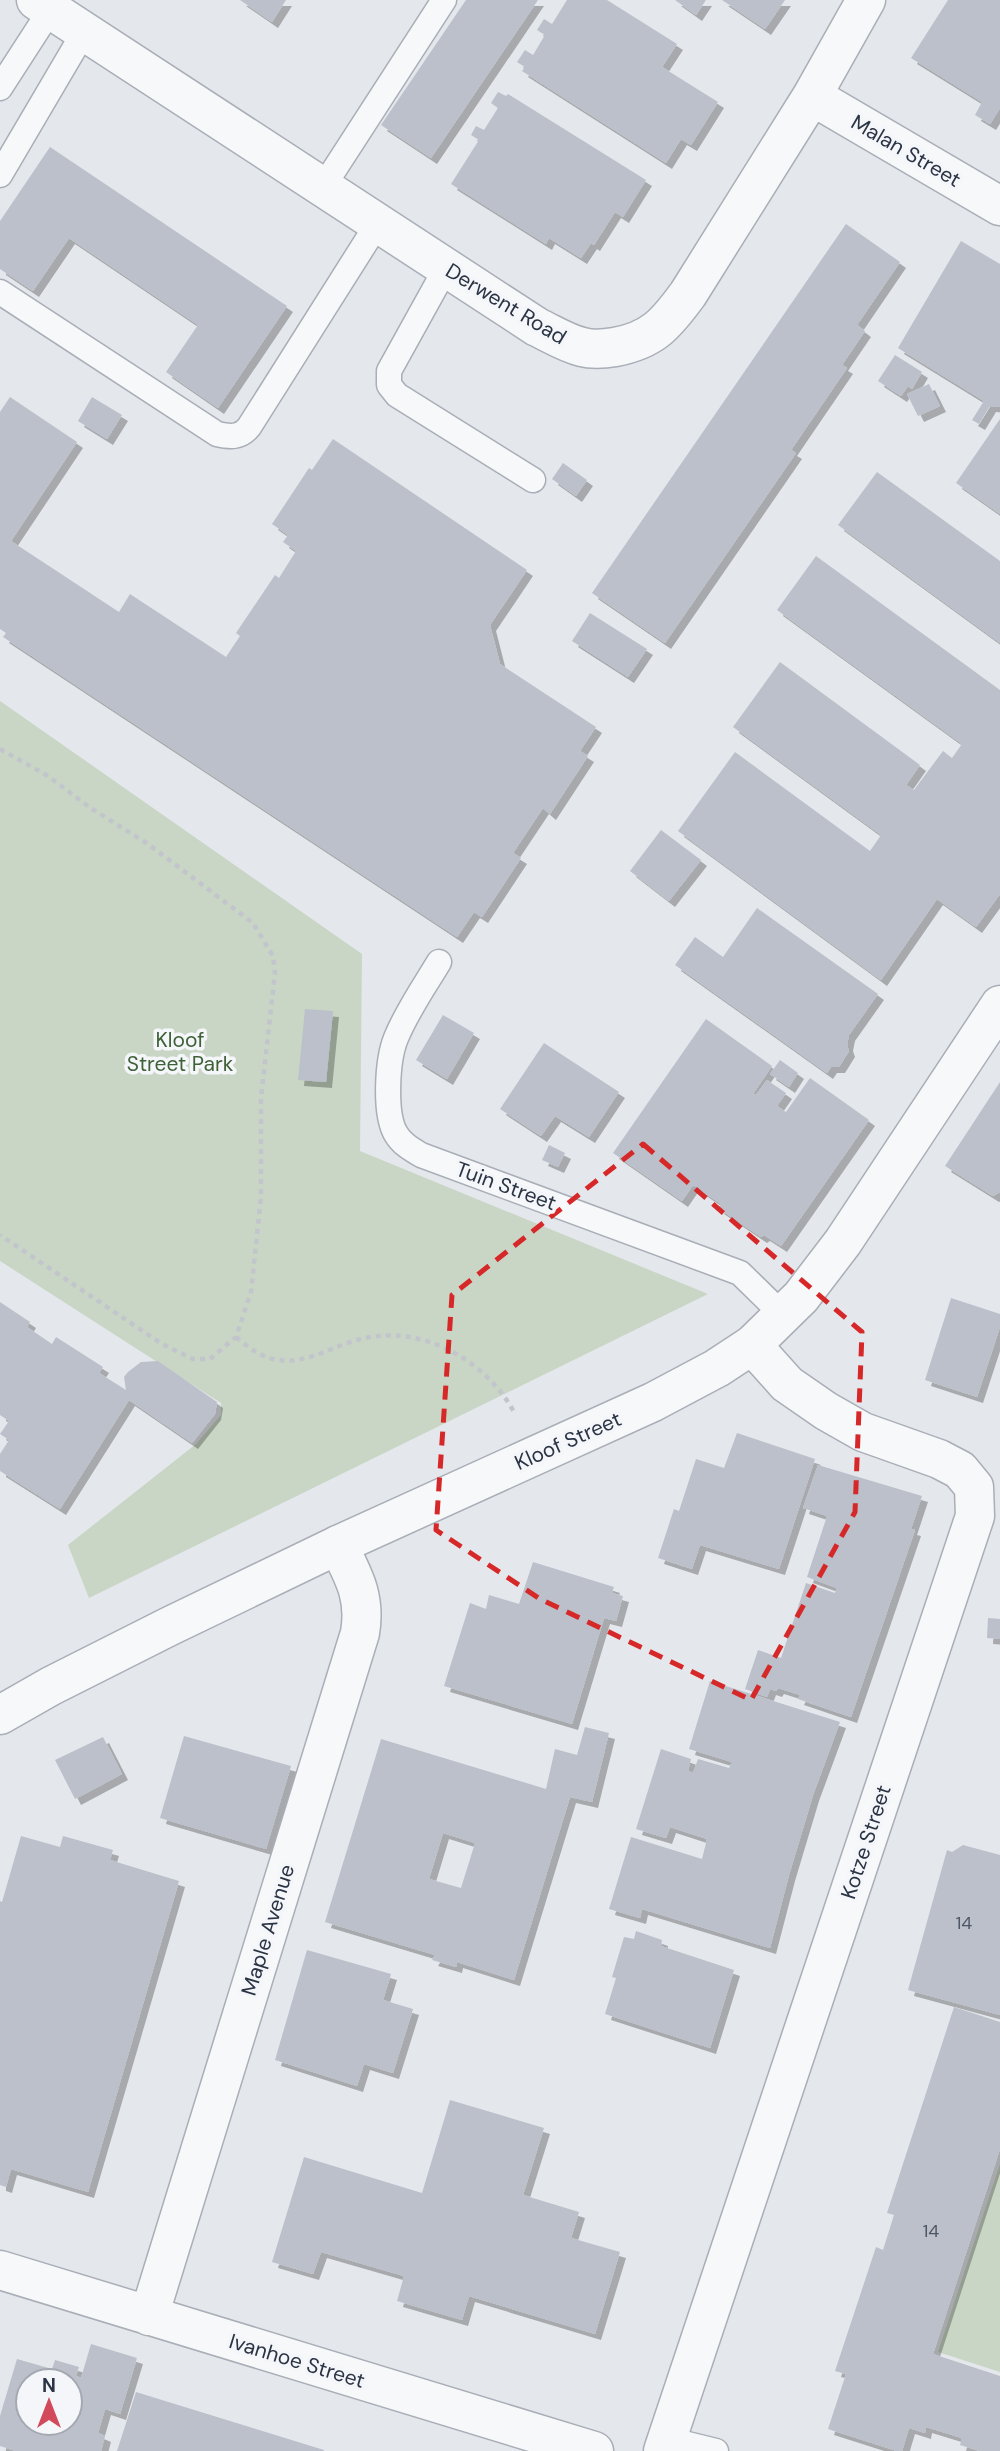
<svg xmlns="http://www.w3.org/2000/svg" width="1000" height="2451" font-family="'DM Sans',sans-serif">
  <defs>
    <filter id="shadow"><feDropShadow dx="6" dy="6" stdDeviation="0" flood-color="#0004"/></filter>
  </defs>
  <rect width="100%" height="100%" fill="#e4e7ec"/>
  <path fill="#c9d6c5" d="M0,701L362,954L360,1151L708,1294L89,1598L68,1545L196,1444L221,1415V1403L0,1261Z
    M1000,2164V2372L938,2352Z"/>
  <path fill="#bbc0ca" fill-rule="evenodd" filter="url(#shadow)" d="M240,0H286L272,22Z
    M466,0H538L431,158L381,125Z
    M567,0H607L677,44L662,67L718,102L691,145L681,139L666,163L522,71L525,67L517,62L525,50L533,55L545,35L537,30L544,19L552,24Z
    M675,0H706L696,15Z
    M722,0H785L765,29Z
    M948,0H1000V108L990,124L975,115L982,102L911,58Z
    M498,92L506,96L508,94L646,180L623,217L615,212L594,245L591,243L581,258L549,238L546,244L451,184L479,140L471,135L476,126L484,130L498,108L491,103Z
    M50,147L287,306L218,408L166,372L198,325L69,238L33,291L0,269V221Z
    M846,224L900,262L857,325L865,331L842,365L847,368L791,450L796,453L665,643L592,593Z
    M961,241L1000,264V407L990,406L979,424L972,420L984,401L898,348Z
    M895,355L922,372L912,389L908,386L901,396L878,381Z
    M929,384L940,406L918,416L907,394Z
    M10,397L77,442L11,541L119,612L130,594L226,657L240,636L236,633L275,575L279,578L296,551L283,542L288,535L272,524L309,468L312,470L333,439L527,570L490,625L500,664L596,727L580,751L588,756L550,814L543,808L513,853L521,858L482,917L474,912L457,937L3,637L6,633L0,629V412Z
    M92,397L122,415L107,439L78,421Z
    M1000,419V514L956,483Z
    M563,463L587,480L576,496L552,479Z
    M877,472L1000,561V643L838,525Z
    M816,556L1000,690V894L976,927L937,899L881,980L678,831L735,752L870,851L881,835L733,727L780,662L920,765L906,785L914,790L943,751L952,758L962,744L777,610Z
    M590,613L647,649L628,677L572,641Z
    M661,830L701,860L669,901L630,871Z
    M757,908L878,994L849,1035L847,1045L849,1051L839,1067H831L827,1073L675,965L695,937L723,957Z
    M305,1009L333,1011L326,1082L298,1080Z
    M443,1015L474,1033L447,1079L416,1060Z
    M706,1019L772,1066L753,1094L756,1095L767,1080L786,1093L777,1106L786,1112L810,1078L869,1120L781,1246L764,1235L761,1237L718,1208L721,1204L693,1185L682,1201L613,1153Z
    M544,1043L619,1092L589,1137L555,1116L541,1136L500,1109Z
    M780,1060L798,1073L789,1087L770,1074Z
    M1000,1082V1192L993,1196L945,1166Z
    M549,1145L565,1153L558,1167L542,1160Z
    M951,1298L1000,1314V1327L977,1397L925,1380Z
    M0,1302L30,1322L27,1327L52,1344L56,1337L103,1367L99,1373L126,1390L124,1377L128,1372L141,1362L158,1361L217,1402L215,1414L192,1443L129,1400L60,1509L0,1471V1454L9,1440L0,1434L9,1421L0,1415Z
    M737,1433L815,1459L779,1569L700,1545L692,1569L658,1558L674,1509L679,1511L696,1459L724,1468Z
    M818,1465L922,1496L911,1529L915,1530L851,1717L798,1699L800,1695L778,1688L776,1691L770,1689L767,1697L745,1689L758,1650L781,1658L806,1583L835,1593L837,1588L807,1577L827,1516L803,1508Z
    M533,1562L614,1587L612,1593L623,1596L616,1621L604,1618L572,1724L444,1686L470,1603L486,1609L489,1595L519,1604Z
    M988,1618L1000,1619V1639L987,1638Z
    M710,1681L840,1722L813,1795L789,1875L770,1948L642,1909L640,1918L609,1909L631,1837L702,1859L707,1839L670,1827L666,1838L636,1829L661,1749L691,1759L688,1771L693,1773L698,1759L729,1768L732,1762L689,1749Z
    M585,1727L609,1733L592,1802L570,1797L514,1980L457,1962L456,1967L432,1960L435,1955L325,1922L381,1739L546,1789L555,1749L577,1755ZM443,1833L475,1843L461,1888L429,1879Z
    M184,1736L291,1766L266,1849L160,1818Z
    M103,1737L122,1774L75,1799L55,1760Z
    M21,1836L60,1847L63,1836L113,1850L110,1860L179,1881L88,2192L11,2169L6,2187L0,2185V1901L2,1902Z
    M963,1845L1000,1855V2015L908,1990L947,1850L952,1852Z
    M636,1931L662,1940L661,1946L734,1970L710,2048L605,2014L616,1978L612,1977L624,1937L634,1939Z
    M307,1950L391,1974L383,2000L413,2009L393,2073L364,2064L357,2086L275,2060Z
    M954,2007L1000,2022V2149L933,2354L1000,2376V2451H980L960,2445L962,2438L926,2427L925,2433L909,2428L902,2451H897L828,2429L846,2374L835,2371L876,2247L883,2250L894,2215L887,2213Z
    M450,2100L544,2128L523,2195L579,2212L571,2238L620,2252L595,2334L469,2296L462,2320L397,2301L404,2276L321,2252L313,2274L272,2262L304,2157L422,2193Z
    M91,2344L137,2358L120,2414L105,2409L98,2433L105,2436L101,2451H16L0,2446V2416L17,2359L52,2369L55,2360L79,2367L76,2376L81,2378ZM28,2381H70V2423H28Z
    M136,2392L324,2450V2451H117Z"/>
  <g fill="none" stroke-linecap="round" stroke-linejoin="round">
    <g stroke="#a9aeb7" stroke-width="27">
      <path id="service" d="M0,88L51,9
        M0,175L84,32
        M323,187L444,0
        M446,268L389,371V385L397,395L533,480
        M0,292L217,434C230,437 240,438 249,427L378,223
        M439,962C424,987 407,1011 396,1038C387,1060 384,1114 396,1134C402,1144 411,1149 421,1155L740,1273L783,1315
        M667,2439L716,2451"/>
    </g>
    <g stroke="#a9aeb7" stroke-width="41">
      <path id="minor" d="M36,0L537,327C552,334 566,343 582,347C593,350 604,349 615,347C653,340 666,324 688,294L812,96L866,0
        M812,96L1000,206
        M0,2270L594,2451
        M149,2316L360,1633C366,1597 354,1577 338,1545
        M663,2451L975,1516L974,1487L960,1470L939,1459L863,1432L826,1411L787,1384L752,1345"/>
    </g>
    <g stroke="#a9aeb7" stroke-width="41">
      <path id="tertiary" d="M0,1715L51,1686L170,1626L338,1545L653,1402L717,1368L752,1345L801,1297L843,1242L1000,1005"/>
    </g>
    <path stroke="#c2c5cb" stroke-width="4.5" stroke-dasharray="5 5" stroke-linecap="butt" d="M0,749L48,776L92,809L148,844L253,923L273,956L275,973L261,1098V1197L251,1292L236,1337L210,1359H193L162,1344L0,1235
      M236,1337C249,1348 262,1358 279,1360C305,1364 332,1347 357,1340C419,1322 486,1359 515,1414"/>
    <use href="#service" stroke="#f7f8fa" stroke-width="24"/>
    <use href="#minor" stroke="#f7f8fa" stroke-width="38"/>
    <use href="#tertiary" stroke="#f7f8fa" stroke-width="38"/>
  </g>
  <path fill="none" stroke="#d62828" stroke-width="5" stroke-dasharray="14 9" stroke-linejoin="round" d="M643,1144L862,1332L855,1512L751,1700L540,1599L436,1530L452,1295Z"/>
  <g text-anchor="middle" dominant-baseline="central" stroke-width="7" stroke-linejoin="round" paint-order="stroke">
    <g font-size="18" fill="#4f5766">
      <text x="964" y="1923">14</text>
      <text x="931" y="2231">14</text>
    </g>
    <g font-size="21" fill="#2b3445" stroke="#f4f6f9">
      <text transform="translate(906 151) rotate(30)">Malan Street</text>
      <text transform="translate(506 304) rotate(31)">Derwent Road</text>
      <text transform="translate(506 1186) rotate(20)">Tuin Street</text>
      <text transform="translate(568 1441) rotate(-24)">Kloof Street</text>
      <text transform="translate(866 1842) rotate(-72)">Kotze Street</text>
      <text transform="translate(268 1930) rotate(-73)">Maple Avenue</text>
      <text transform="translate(297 2361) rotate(17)">Ivanhoe Street</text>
    </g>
    <g font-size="21" fill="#3f6138" stroke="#f4f6f9">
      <text x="180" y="1040">Kloof<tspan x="180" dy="24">Street Park</tspan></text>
    </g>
  </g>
  <g transform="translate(49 2402)"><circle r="33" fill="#f4f6f9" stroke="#a4a8b1" stroke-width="2"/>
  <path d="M0-5L12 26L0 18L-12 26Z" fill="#d1495b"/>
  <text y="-10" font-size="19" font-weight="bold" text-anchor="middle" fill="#2b3445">N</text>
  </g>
</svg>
